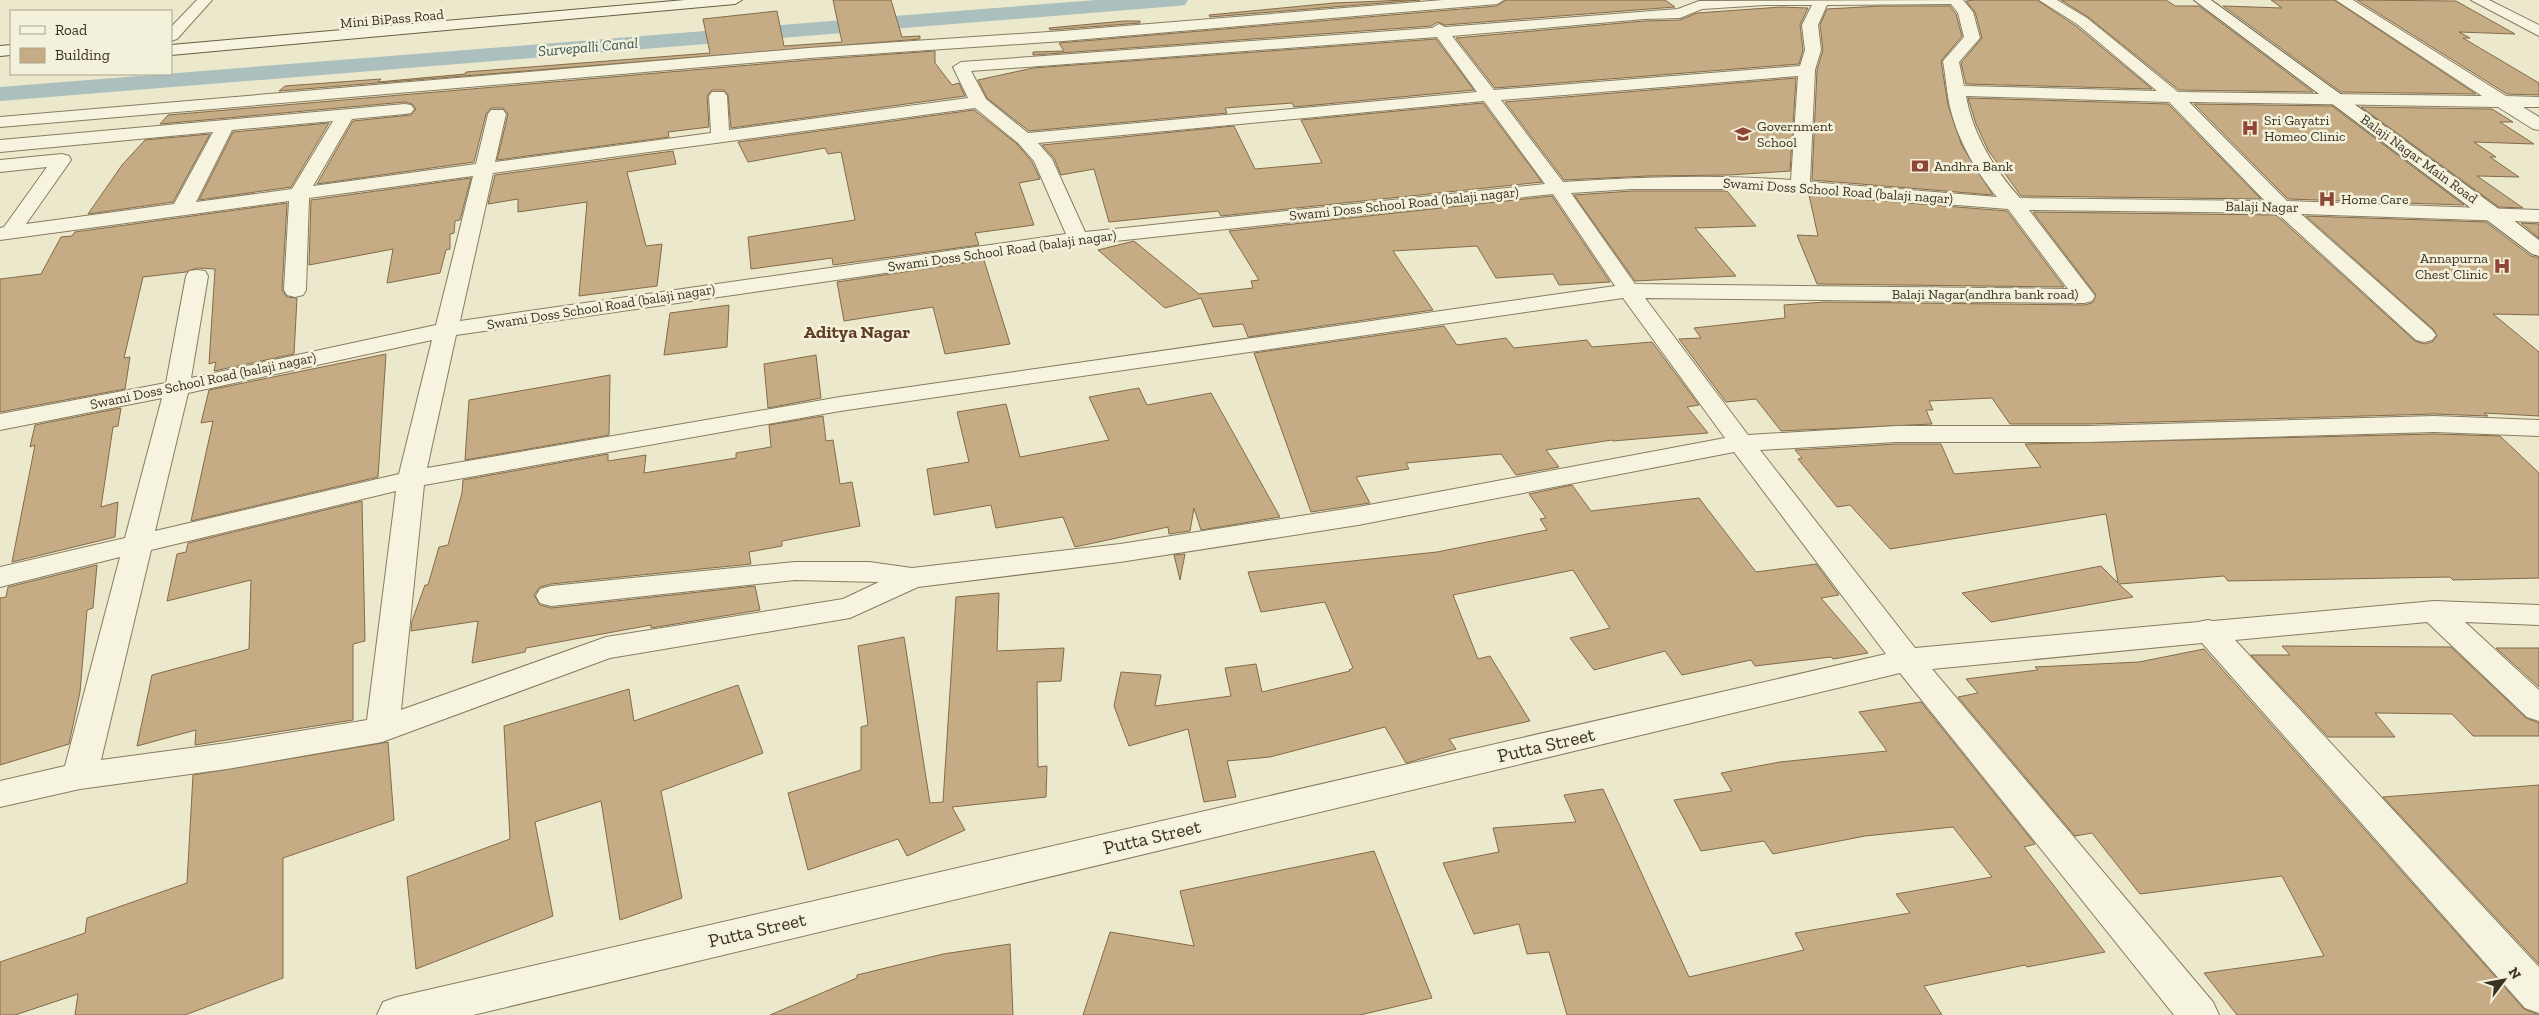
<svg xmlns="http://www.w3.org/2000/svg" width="2539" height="1015" font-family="'Zilla Slab',serif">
  <rect width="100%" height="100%" fill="#ebe8cb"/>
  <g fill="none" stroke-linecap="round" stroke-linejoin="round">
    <path fill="#abc0be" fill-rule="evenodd" d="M1096,0H1188L1185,5L1177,6L0,101V87Z"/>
  </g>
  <path fill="#c5ac85" stroke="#846b49" d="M833,0H891L902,37L920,36V39L279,91L285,86L381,79L378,82L465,74L466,72L710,53L703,19L777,11L784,46L842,42Z
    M1406,0H1420L1210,17L1209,15L1334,3Z
    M1506,0H1665L1675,7L1445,25L1438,22L1431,26L1033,55V52L1064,51L1059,43L1497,6Z
    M1975,0H2037L2076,26L2152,89L1966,84L1961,63L1982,38L1975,12L1966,1Z
    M2061,0H2166L2175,6H2199L2313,92L2179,90L2088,17Z
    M2271,0H2334L2476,94L2341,92L2223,6L2282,8Z
    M2357,0L2456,1L2515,34L2459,32L2470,38H2463L2539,83V95L2507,94Z
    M1881,6H1950L1956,14L1962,36L1941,61L1948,105L1962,146L1993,195L1812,180L1817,70L1823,50L1820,25L1827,9Z
    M1781,7L1808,8L1800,25L1803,50L1799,64L1495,88L1456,38L1644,21L1680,20L1697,13Z
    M1124,21H1140V23L1050,30L1049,28Z
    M1436,39L1474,90L1294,107L1292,103L1225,108L1227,113L1029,131L987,98L978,80L1033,68Z
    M935,51V63L952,85L959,83L965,96L731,128L728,95L724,90H712L707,96L709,127L668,132L669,137L497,160L508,114L503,108H491L486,114L474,162L317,184L353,121L411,115L416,109L412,104L405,102L160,124L168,115L809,60Z
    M1796,78L1790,171L1729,175L1648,176L1564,180L1505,102Z
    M1968,98L2168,104L2261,199L2021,196L1988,150L1976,124Z
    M1483,103L1542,182L1221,216L1218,211L1109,222L1094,169L1061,175L1054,158L1042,145L1234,126L1255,169L1322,163L1301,120Z
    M2194,104L2332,106L2464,205L2288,199Z
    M2361,107L2492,109L2513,122H2500L2534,144L2474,142L2496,157H2490L2519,177L2477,176L2523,208L2499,207Z
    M974,110L1017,144L1032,162L1040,179L1019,183L1034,225L975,233L979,245L833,265L832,258L751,269L748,237L855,220L841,152L828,154L825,148L748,162L738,142Z
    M329,123L291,187L199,200L233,132Z
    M210,134L173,202L88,214L122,165L145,140Z
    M673,151L676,164L627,172L646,246L662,244L657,286L579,296L587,202L518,212V199L488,204L495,175Z
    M471,178L460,220L455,221L454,233L450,234V249L446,250L440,273L387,283L393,249L309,265L311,200Z
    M1632,191H1727L1756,226L1695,228L1736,276L1635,281L1574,195Z
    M1809,195L2007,211L2064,287L1817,284L1797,235L1818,236Z
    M1552,196L1610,282L1559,285L1553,274L1496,278L1477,246L1393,251L1433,310L1248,337L1243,324L1213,327L1201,298L1165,308L1098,250L1134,241L1199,294L1253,288L1251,281L1259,280L1229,231Z
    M287,203L282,290L287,297L297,298L294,354L214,371L216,362L209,364L215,269L197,268L186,272L143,277L124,358L130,357L125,389L0,412V279L41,274L61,237L72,236L75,232Z
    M2033,212L2276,215L2415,341L2424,344L2432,342L2437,336L2433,329L2306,216L2486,222L2531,256L2539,258V315L2493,314L2539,352V416L2484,413L2488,416L2434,414L2088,424H2010L1992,398L1929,401L1933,410H1926L1932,424L1781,431L1756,399L1726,402L1679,339L1701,338L1694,328L1785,318L1784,305L1824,302L2084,305L2092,303L2096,295Z
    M2521,223L2539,224V238Z
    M984,260L1010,344L945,354L933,307L844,321L837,282Z
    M729,305L727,347L664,355L670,313Z
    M1444,326L1457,345L1506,338L1514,348L1587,340L1592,347L1652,342L1699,405L1687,407L1708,433L1613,441L1612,440L1546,450L1559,467L1516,475L1501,454L1406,463L1409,469L1356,477L1370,503L1311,512L1254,353Z
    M386,354L378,477L191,521L213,421L201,423L209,390Z
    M816,355L821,398L768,408L764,364Z
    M610,375L609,435L465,460L469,400Z
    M1139,388L1147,405L1211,393L1280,517L1201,530L1194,508L1190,531L1169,534L1168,527L1075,547L1063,517L996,528L991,505L934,515L927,469L969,462L957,412L1006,404L1020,457L1109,440L1089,397Z
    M121,408L118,426L113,427L101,507L118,502L115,537L12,562L35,445L30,447L35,425Z
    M823,416L826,441L833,440L840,484L852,482L860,526L782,541V546L749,552L751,564L551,584L540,587L534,595L540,605L551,608L755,586L760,610L651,628V625L526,648L525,652L472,663L478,621L411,631L412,621L425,585H428L439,547L448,545L462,493L463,480L608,454V461L646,455L644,473L736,458V453L771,447L769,425Z
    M2434,434L2500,436L2539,473V578L2453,580L2450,577L2228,581L2224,576L2119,584L2133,597L1991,622L1962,593L2101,566L2118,583L2106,514L1890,549L1850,505L1837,507L1798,459L1802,458L1795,450L1896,444H1941L1954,474L2041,467L2025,444Z
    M1572,485L1591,511L1699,498L1756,572L1816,564L1839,595L1821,598L1868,653L1833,659L1831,657L1755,666L1751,660L1682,675L1665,651L1594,670L1570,638L1610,628L1573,570L1453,595L1478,659L1490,656L1530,721L1449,739L1456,749L1406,763L1385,727L1270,757L1227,761L1236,797L1204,802L1188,729L1129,746L1114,706L1121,672L1161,675L1155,706L1231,696L1225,668L1256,664L1262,692L1350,671L1349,670L1353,668L1325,602L1261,612L1248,572L1437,552L1547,530L1540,519L1546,518L1529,494Z
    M362,501L365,641L353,644V720L195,745L196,730L137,746L152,675L249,649L251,580L167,601L177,554L186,552L188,543Z
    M1185,554L1180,580L1174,555Z
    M97,565L93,608L87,610L80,692L69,744L0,765V598L6,597L8,587Z
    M999,593L997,651L1064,648L1061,681L1037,682L1038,767L1047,766L1046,797L952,807L965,830L907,856L898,839L808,870L788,793L861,770V727L868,725L858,646L904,637L930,803L943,802L956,597Z
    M2282,646L2451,647L2526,718L2539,723V736H2473L2452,714L2375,713L2395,737H2328L2251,655H2290Z
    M2496,648H2539V687Z
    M2204,649L2524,1009L2539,1015H2237L2204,973L2324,956L2282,876L2140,894L2092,833L2075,836L1958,697L1978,693L1966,679L2038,670L2035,667L2139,662Z
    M738,685L763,753L661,791L682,898L620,920L601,801L535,822L553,916L416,969L407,877L510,839L504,726L629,689L634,721Z
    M1921,702L2035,844L2024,847L2105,952L2027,967L2025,965L1924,986L1942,1015H1567L1549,952L1527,954L1519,924L1474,934L1443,863L1499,852L1493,828L1576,822L1564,795L1603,789L1689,977L1804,950L1795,933L1910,913L1896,894L1992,877L1953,827L1865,836L1773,854L1764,841L1701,851L1674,800L1732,791L1721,773L1780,762L1887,751L1859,712Z
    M388,742L394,820L283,858V978L185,1015H75L78,994L15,1015H0V962L85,933L87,918L187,883L193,775Z
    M2539,785V964L2383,797Z
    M1374,851L1432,998L1360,1015H1083L1110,932L1194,946L1180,891Z
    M1010,944L1013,1015H770L857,978V975L943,954Z"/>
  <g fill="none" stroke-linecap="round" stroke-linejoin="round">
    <g stroke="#877c61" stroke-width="2">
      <path id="street" d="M197,0H212L177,39L171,41V27Z
        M1443,0H1504L1497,4L1063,41L809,58L0,127V117L809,48L1063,31Z
        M1963,0L1973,12L1980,38L1959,62L1964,86L2157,91L2077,24L2039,0H2057L2087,18L2178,92L2482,96L2336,0H2353L2506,96L2539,97V107H2523L2539,117V130L2533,129L2498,107L2189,102L2287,201L2539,210V222L2301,214L2432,330L2436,335L2432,340L2424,342L2416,340L2277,213L2029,210L2095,296L2092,301L2084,303L1645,298L1748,435L1896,426H2088L2434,416L2539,420V436L2434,432L2088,442H1896L1760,450L1915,648L2198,622L2208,620L2213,621L2434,601L2539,605V625L2465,622L2539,690V721L2527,717L2427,622L2235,640L2539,967V1013L2525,1008L2202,643L1932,669L2213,1002L2219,1015H2174L1900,673L473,1015H377L383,1002L397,997L1886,654L1734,452L1358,525L1120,562L918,587L850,618L610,658L382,742L227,769L80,789L0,807V781L65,766L120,557L0,587V567L125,538L162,398L0,430V414L166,383L186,276L189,271L197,270L205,271L208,276L191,378L436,325L473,176L309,198L306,290L303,295L295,297L287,295L284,290L289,201L0,240V228L4,227L47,167L0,172V160L62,154L69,156L71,160L26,224L174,204L213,132L0,152V140L405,104L411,105L414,109L411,113L405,114L352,119L313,186L476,164L488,114L491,110H503L506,114L495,162L711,133L709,96L712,92H724L727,96L729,130L968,98L953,67L961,62L1432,28L1439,24L1445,27L1678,9L1699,1ZM1951,4L1958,13L1964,37L1943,61C1946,78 1947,95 1951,111C1959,142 1977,173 1997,197L1810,182L1815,70L1821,50L1818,25L1827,5ZM1765,5H1812L1802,25L1805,50L1800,66L1494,90L1452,36L1644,19L1680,18L1702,9ZM1437,37L1477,92L1028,133L986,99L971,71ZM1798,76L1791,180C1715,174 1639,177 1563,182L1501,100ZM1966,96L2169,102L2265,201L2020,198C1994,169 1973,135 1966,96ZM1484,101L1545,184L1085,232L1052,159L1038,143ZM975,108L1018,143L1034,161L1066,234L460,321L493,173ZM333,121L292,189L196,202L232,130ZM1632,189H1752L2008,209L2068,289L1635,284L1571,193ZM1553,194L1615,286L840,397L427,468L456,335L1078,245ZM1623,298L1725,438L1358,507L1120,544L912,568L869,562H795L551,586L540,589L536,596L540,603L551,606L795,580L879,582L843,599L606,637L401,710L424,485L840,411ZM432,340L399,474L155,531L188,393ZM396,491L367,720L227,743L101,760L151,550Z
        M2471,0H2489L2539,25V36Z"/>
    </g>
    <g stroke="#695d44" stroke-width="2">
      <path id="secondary" d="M685,0H742L735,4L171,55V45Z
        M2194,0H2211L2503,212L2539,240V256L2532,254Z
        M11,45V55L0,56V46Z"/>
    </g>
    <use href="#street" fill="#f6f4de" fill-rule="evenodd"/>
    <use href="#secondary" fill="#f6f4de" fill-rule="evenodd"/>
  </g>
  <defs>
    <g id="hospital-bare" transform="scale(1.35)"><path d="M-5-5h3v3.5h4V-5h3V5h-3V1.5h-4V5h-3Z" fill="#904636" stroke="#f3f1da" stroke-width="2.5" paint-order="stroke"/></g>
    <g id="school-bare" transform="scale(1.35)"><path d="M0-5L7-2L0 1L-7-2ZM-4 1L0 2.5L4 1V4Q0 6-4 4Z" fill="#904636" stroke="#f3f1da" stroke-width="2.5" paint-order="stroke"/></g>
    <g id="bank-bare" transform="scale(1.35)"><path d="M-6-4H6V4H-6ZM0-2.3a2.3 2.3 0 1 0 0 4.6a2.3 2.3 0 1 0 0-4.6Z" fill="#904636" stroke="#f3f1da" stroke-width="2.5" paint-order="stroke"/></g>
  </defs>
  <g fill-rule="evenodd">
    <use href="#hospital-bare" x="2250" y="128"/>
    <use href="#school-bare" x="1743" y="134"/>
    <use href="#bank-bare" x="1920" y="166"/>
    <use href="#hospital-bare" x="2327" y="199"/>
    <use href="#hospital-bare" x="2502" y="266"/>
  </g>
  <g text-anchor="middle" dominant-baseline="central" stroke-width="5" stroke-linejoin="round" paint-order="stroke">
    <g font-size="14" fill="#393123" stroke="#f3f1da">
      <text transform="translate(392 19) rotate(-5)">Mini BiPass Road</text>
      <text transform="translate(2419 159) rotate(36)">Balaji Nagar Main Road</text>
      <text transform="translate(1838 191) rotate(4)">Swami Doss School Road (balaji nagar)</text>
      <text transform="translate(1404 204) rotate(-6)">Swami Doss School Road (balaji nagar)</text>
      <text transform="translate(2262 207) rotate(1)">Balaji Nagar</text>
      <text transform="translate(1002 251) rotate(-8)">Swami Doss School Road (balaji nagar)</text>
      <text x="1985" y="294">Balaji Nagar(andhra bank road)</text>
      <text transform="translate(601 307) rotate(-9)">Swami Doss School Road (balaji nagar)</text>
      <text transform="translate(203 381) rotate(-12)">Swami Doss School Road (balaji nagar)</text>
    </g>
    <g font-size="14" fill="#393123" stroke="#f3f1da" text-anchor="start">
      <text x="2264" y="120">Sri Gayatri<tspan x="2264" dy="16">Homeo Clinic</tspan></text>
      <text x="1757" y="126">Government<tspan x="1757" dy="16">School</tspan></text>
      <text x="1934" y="166">Andhra Bank</text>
      <text x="2341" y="199">Home Care</text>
      <text x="2488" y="258" text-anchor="end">Annapurna<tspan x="2488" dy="16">Chest Clinic</tspan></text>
    </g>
    <g font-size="15" font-style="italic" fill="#335257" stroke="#f3f1da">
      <text transform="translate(588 47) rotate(-5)">Survepalli Canal</text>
    </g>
    <g font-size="18" font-weight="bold" fill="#613d26" stroke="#f3f1da">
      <text x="857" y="332">Aditya Nagar</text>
    </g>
    <g font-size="19" fill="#393123" stroke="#f3f1da">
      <text transform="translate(1546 745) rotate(-13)">Putta Street</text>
      <text transform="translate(1152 837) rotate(-13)">Putta Street</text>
      <text transform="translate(757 930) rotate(-13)">Putta Street</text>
    </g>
  </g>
  <rect x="10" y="10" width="162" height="65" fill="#f3f1da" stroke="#a9a491"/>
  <rect x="20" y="26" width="25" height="8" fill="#f6f4de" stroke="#a9a491"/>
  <text x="55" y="35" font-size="15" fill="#393123">Road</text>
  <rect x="20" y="48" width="25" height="15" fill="#c5ac85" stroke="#a9a491"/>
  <text x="55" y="60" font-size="15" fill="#393123">Building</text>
  <g transform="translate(2504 980) rotate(58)" stroke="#f3f1da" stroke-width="4" paint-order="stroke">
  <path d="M0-4L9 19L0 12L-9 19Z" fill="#393123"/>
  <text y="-8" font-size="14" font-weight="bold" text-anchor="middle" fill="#393123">N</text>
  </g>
</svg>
